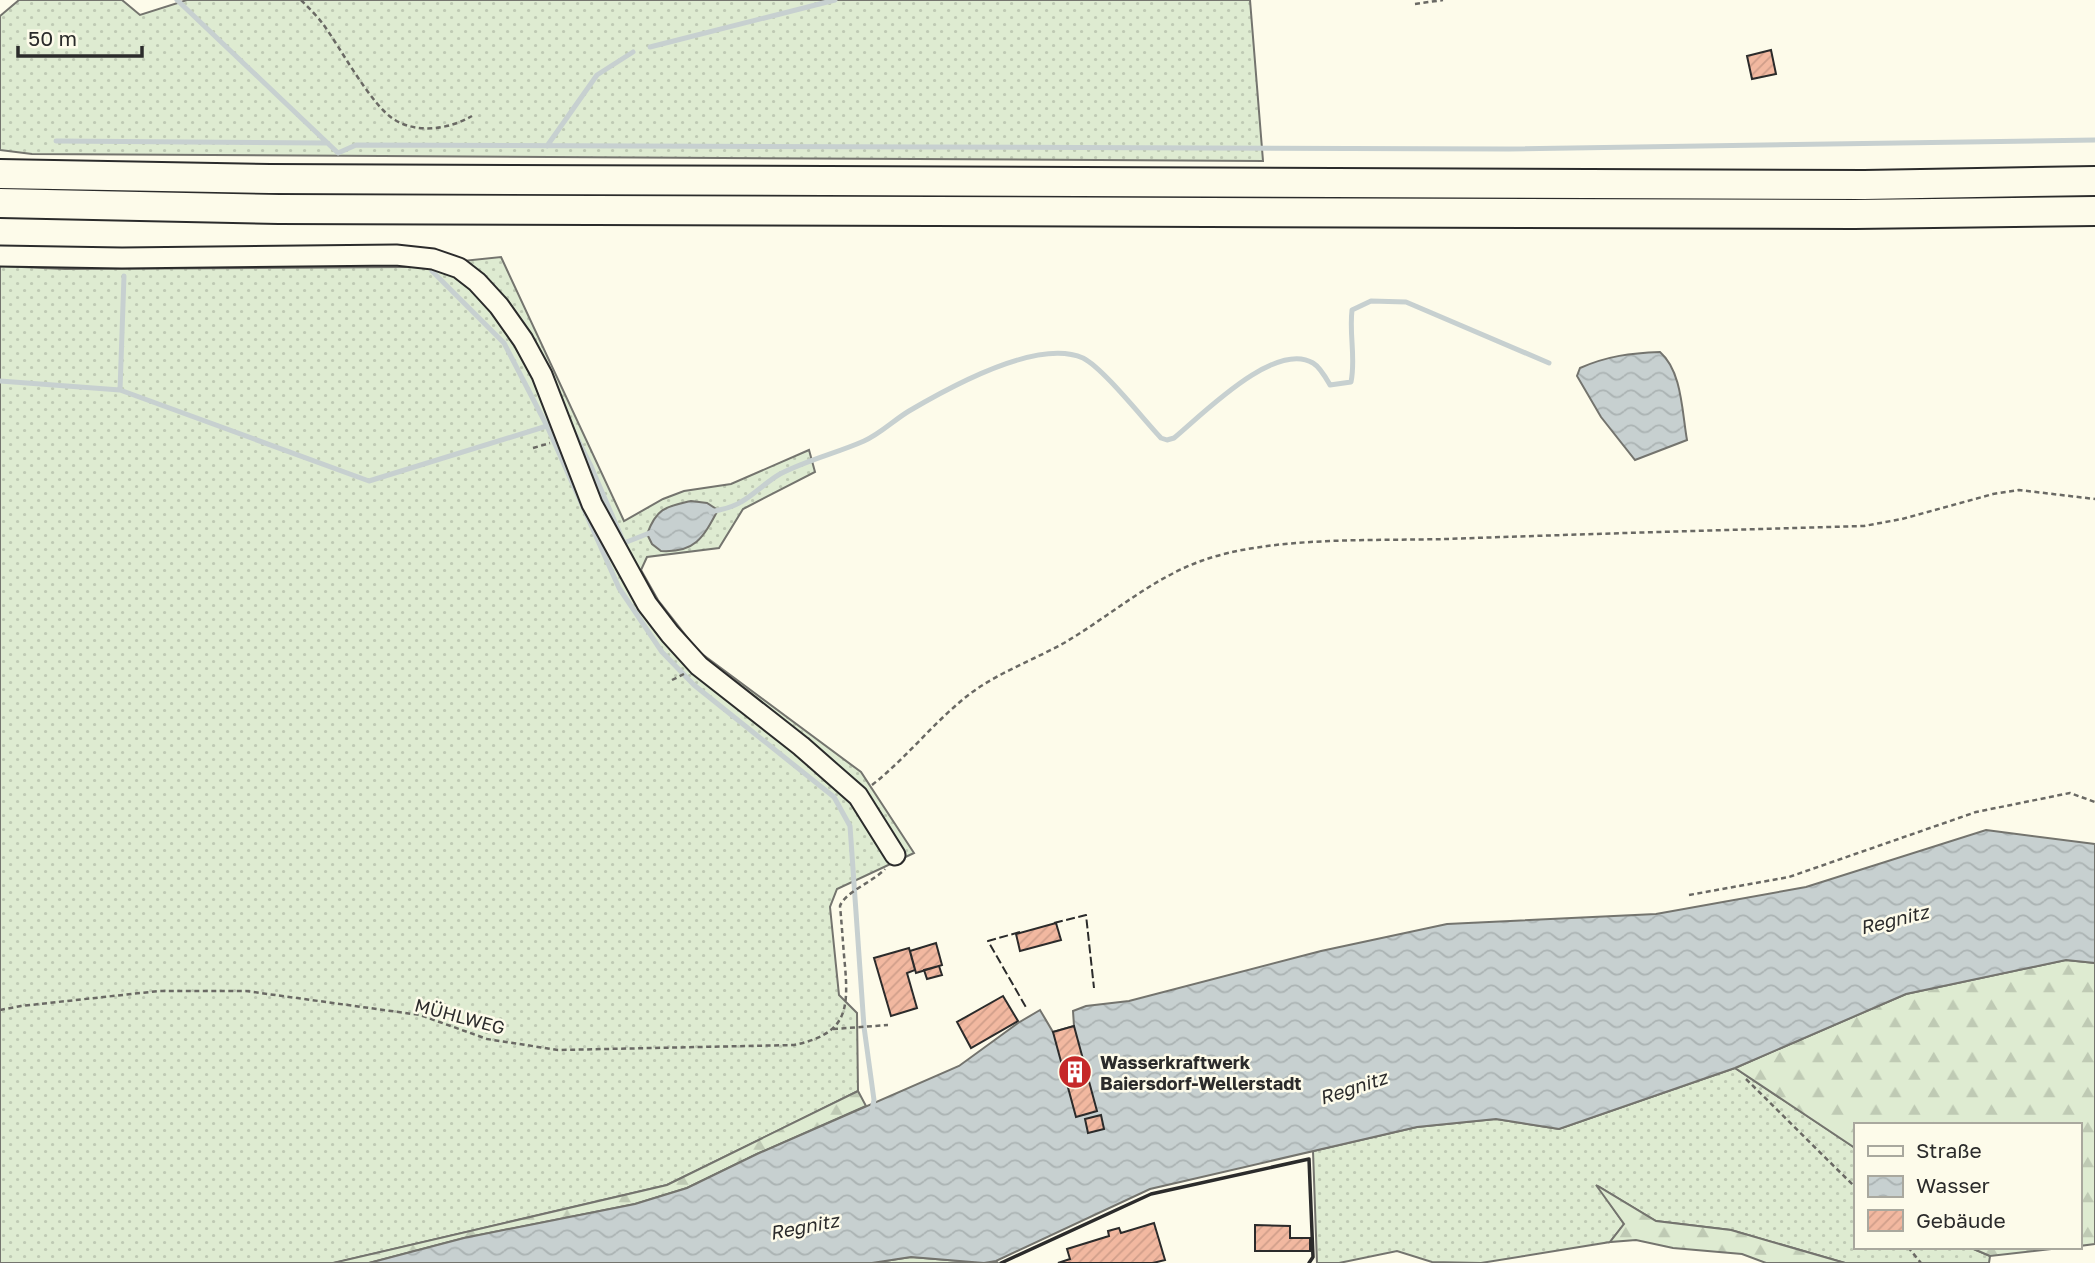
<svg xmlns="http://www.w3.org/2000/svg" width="2095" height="1263" font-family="'Golos Text',sans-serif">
  <defs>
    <pattern id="grass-dots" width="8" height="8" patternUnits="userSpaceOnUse" patternTransform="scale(1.75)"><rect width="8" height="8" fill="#deebd1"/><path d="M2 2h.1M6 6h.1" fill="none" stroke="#bfcab4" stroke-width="1.8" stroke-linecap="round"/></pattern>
    <pattern id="forest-firs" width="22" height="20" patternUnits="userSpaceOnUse" patternTransform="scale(1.75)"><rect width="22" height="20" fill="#deebd1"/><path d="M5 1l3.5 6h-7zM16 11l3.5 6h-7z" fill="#bfcab4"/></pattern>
    <pattern id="water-waves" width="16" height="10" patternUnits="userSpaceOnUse" patternTransform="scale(1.75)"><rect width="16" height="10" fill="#c7d0d0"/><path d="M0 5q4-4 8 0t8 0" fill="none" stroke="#abb3b3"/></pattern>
    <pattern id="building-hatch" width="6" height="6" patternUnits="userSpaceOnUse" patternTransform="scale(1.75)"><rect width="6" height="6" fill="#f2b8a0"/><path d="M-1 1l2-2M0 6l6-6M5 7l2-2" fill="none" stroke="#d09e8a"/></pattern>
  </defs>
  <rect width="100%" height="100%" fill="#fdfbea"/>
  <path fill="url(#grass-dots)" stroke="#74746e" stroke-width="2" d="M19,0H122L140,15L187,0H1250L1263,161L32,154L0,150V16Z
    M501,257L624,521L663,499L684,491L731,484L809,450L815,472L743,509L719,548L647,557L641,570L658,600L698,651L861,772L914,853L837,889L830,907L839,995L857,1013L858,1091L667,1185L334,1263H0V266L65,269L405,267Z
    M1735,1068L1855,1148V1247H1969L1990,1256L1989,1263H1845L1731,1230L1656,1221L1598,1186L1624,1224L1610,1242L1481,1263L1432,1262L1397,1251L1339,1263H1317L1313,1151L1417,1127L1496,1119L1559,1129Z"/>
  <path fill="url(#forest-firs)" stroke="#74746e" stroke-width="2" d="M2066,960L2095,963V1244L2079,1246V1125H1855V1148L1735,1068L1906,994Z
    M858,1091L866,1106L757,1154L687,1188L635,1204L464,1238L369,1263H333L667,1185Z
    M1596,1185L1656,1221L1731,1230L1845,1263H1766L1742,1254L1673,1248L1636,1240L1610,1242L1624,1224Z
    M1969,1247H2069L1990,1256Z
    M911,1257L984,1263L996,1261L998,1263H872Z"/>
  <path fill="url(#water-waves)" stroke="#74746e" stroke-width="2" d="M1660,352C1682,371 1682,412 1687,440L1635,460L1601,417L1577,376L1580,368C1607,356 1631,353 1660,352Z
    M691,501L707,503L718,510C703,538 695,553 661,551L652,544L647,534C657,508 665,507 691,501Z
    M1986,830L2095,844V963L2066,960L1906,994L1735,1068L1559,1129L1496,1119L1417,1127L1150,1189L996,1261L984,1263L911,1257L872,1263H369L464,1238L635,1204L687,1188L757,1154L959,1066L1018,1023L1040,1010L1053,1032L1074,1026L1073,1011L1086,1006L1129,1001L1321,951L1447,924L1656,914L1806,887Z"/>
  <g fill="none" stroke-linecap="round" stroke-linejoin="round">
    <path stroke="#c7d0d0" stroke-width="5" d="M177,0L338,153L356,145L1509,149L2095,140
      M650,47L835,0
      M56,141L328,143
      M547,146L597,75L633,52
      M0,381L120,390L369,481L547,426L504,343L432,271
      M120,390L124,276
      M547,426L619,588L662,652L694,685L834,797L850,826L864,1027L874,1100L872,1110
      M573,430L590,464L624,543L652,532
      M711,512C722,509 732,508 741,502C755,494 766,482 780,474C807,460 837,453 864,441C880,434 894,420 909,411C948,388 1038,338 1083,358C1103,368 1143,419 1161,438L1167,440L1174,438C1202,415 1275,340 1313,363C1320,367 1326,378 1330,385L1351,382C1356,358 1349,335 1352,310L1371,301L1406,302L1549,363"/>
  </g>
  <path fill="url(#building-hatch)" stroke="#2b2b2b" stroke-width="2" d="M1771,50L1776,74L1752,79L1747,56Z
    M1056,923L1061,940L1020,951L1016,934Z
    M936,943L942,965L916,973L910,951Z
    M909,948L915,970L907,973L917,1008L891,1016L874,958Z
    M939,966L942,975L927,979L924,970Z
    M1003,996L1018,1021L971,1048L957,1022Z
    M1074,1026L1097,1111L1076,1117L1053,1032Z
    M1101,1115L1104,1129L1088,1133L1085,1119Z
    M1154,1223L1165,1260L1153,1263H1058L1070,1259L1067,1249L1109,1236L1108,1231L1119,1228L1121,1233Z
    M1255,1225L1290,1226V1238H1310V1251H1255Z"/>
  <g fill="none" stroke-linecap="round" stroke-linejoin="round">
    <g stroke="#2b2b2b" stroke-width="23">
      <path id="minor" d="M0,256L122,258L396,255L433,259L459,268L477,282L499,306L523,340L542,375L592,504L647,604L670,634L699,666L801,746L858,796L895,855"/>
    </g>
    <g stroke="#2b2b2b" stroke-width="32">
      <path id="highway" d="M0,174L270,179L1864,185L2095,181
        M0,203L279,209L1854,214L2095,211"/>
    </g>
    <path stroke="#6a6964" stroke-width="2.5" stroke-dasharray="5 3.5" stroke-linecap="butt" d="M301,0C309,8 317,16 323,24C340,47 372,107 395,120C418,134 450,129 472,116
      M1415,4L1443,0
      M533,448L550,443
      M672,680L684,674
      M872,785C904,760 930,727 961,701C991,675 1030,662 1064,643C1110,616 1151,579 1201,561C1270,536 1372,541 1446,539C1585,534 1724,530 1864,526L1902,519L1993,494L2019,490L2095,499
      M1689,895L1789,877L1976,812L2070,793L2095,802
      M0,1010L21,1006L159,991H246L420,1015L487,1039L558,1050L794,1045C845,1034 849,1013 845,966C843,946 842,926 840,906C845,892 873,882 885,869
      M833,1029L888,1025
      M1746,1079L1855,1187
      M1908,1247L1921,1263"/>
    <use href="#minor" stroke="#fdfbea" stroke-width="19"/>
    <use href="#highway" stroke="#fdfbea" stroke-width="28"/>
    <path stroke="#2b2b2b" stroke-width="2" stroke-dasharray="9 3.5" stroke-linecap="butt" d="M1054,923L1086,915L1094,988
      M1020,932L988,941L1027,1009"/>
    <path stroke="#2b2b2b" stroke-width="3.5" d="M1001,1263L1151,1194L1309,1159L1313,1257L1309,1263"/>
  </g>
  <defs>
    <g id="building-disc" transform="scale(1.75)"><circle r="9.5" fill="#c62828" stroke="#fdfbea"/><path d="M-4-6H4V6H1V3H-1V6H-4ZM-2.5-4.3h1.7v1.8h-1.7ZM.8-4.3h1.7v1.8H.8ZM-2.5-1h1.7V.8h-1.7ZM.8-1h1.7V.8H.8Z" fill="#fff"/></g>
  </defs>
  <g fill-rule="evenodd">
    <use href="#building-disc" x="1075" y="1072"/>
  </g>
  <g text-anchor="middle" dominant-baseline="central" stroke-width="5" stroke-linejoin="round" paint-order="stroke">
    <g font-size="18" fill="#2b2b2b" stroke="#fdfbea">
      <text transform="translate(460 1016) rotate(15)">MÜHLWEG</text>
    </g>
    <g font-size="18" font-weight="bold" fill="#2b2b2b" stroke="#fdfbea" text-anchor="start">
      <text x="1100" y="1062">Wasserkraftwerk<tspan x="1100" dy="21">Baiersdorf-Wellerstadt</tspan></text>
    </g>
    <g font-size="19" font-style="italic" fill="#2b2b2b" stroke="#fdfbea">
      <text transform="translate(1894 919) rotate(-14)">Regnitz</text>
      <text transform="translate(1353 1087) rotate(-18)">Regnitz</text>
      <text transform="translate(804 1226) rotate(-11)">Regnitz</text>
    </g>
  </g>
  <rect x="1854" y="1123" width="228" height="126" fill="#fdfbea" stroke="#a9a89e" stroke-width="2"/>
  <rect x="1868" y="1146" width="35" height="10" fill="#fdfbea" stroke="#a9a89e" stroke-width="2"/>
  <text x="1916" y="1158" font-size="21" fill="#2b2b2b">Straße</text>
  <rect x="1868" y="1176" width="35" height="21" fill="url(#water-waves)" stroke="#a9a89e" stroke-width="2"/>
  <text x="1916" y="1193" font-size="21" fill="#2b2b2b">Wasser</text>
  <rect x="1868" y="1210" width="35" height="21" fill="url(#building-hatch)" stroke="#a9a89e" stroke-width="2"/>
  <text x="1916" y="1228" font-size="21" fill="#2b2b2b">Gebäude</text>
  <path d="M18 46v10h124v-10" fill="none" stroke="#2b2b2b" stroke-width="3.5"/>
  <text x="28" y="46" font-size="21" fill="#2b2b2b" stroke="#fdfbea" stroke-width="5" paint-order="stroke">50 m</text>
</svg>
